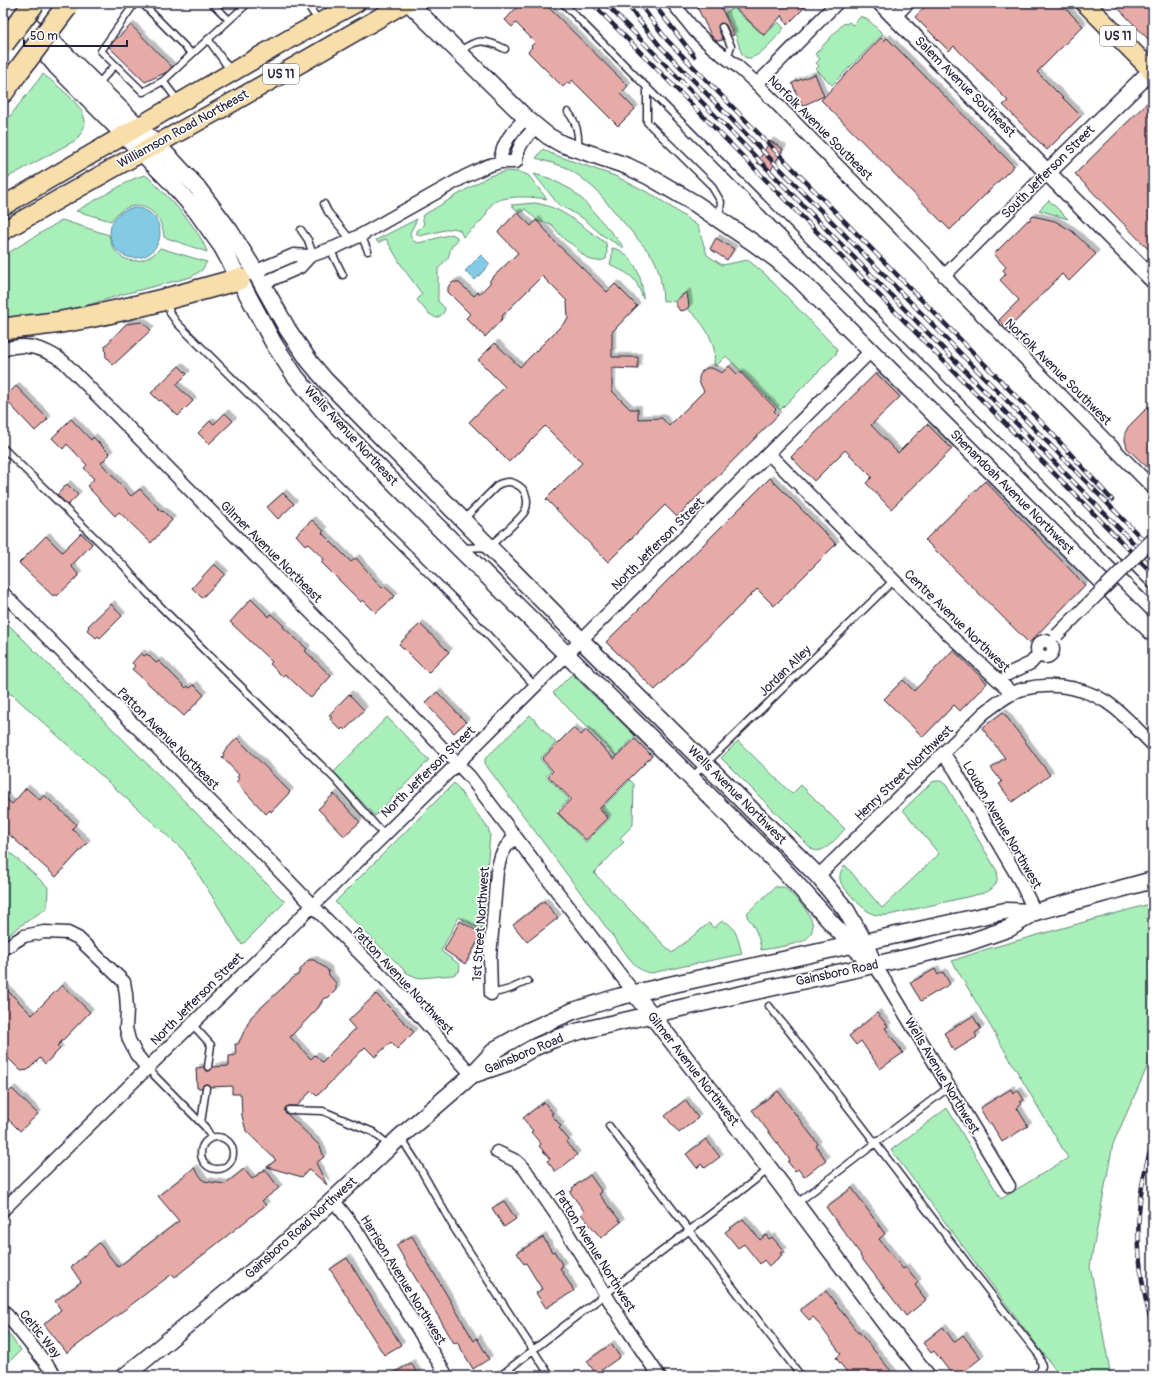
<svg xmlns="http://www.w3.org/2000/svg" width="1156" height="1379" font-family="Pangolin,sans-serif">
  <defs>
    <filter id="shadow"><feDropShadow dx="3.5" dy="-3.5" stdDeviation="0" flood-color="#0004"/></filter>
  </defs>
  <rect width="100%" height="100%" fill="#fff"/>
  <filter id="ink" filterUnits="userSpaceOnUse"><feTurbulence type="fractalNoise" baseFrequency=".025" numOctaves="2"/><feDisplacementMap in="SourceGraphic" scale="8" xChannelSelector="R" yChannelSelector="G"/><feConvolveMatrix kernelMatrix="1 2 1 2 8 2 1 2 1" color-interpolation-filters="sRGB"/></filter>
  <g filter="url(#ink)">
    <path fill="#a9efba" stroke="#66887a" d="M734,8L764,36L778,22L784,28C778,35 751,70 742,54C739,48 738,41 736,36C733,28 728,20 725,13Z
      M861,16L864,19L865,17L883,34L832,85L816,69L819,66L816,63L820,59L815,54L844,23L846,24L849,22L853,25Z
      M43,74C55,84 86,106 85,123C84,130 80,135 76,140L3,180V125Z
      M543,149L552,154L615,176L655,196L698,226L707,255L722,265L748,260L765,274L837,349L836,354L780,410L726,356L716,366L714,365C714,360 715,354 714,349C710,330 691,306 672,301C670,300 666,301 663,301C662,285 660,271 653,257L596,190L578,175L565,167L536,158Z
      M507,171L520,172L528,175L547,199C533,197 504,194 492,204C487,208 487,216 482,220C477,226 469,231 463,237L460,230L453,228L420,236L417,235V231L424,224L422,216L489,176Z
      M534,174L549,178L572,190L584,201L624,247H622L602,235L584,219L558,204Z
      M144,175L148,177C166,195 200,228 207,252L164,237C162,206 129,194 111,221L76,211L133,179Z
      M1049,200L1068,219L1039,210Z
      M535,203C564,207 583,228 606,243L607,251L606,259C591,265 584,256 574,246C571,243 567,242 564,239C554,230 555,221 539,222L525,209L520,213L511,205Z
      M417,219L410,233C411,239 413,242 419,243L452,234L457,237V241L452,245L448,258L438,269V301L445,308C444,314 441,316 436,318L428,313L417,300L422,294L403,268L386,239L378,243L376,240Z
      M62,220L109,235C114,264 142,269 160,248L207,262L202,270L191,277L124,294L65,312L3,319V256Z
      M612,248C615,249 618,249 621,251C637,261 643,281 643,299C640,291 637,280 629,275C623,270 616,269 610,264L612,256Z
      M3,619L285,902L242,945L184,851L14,696L3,690Z
      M572,674L635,736L616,756L553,693Z
      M530,715L556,743L540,759L551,771L546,776L569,799L556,812L586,842L610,818L601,809L630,780L634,784L633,825L620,838L624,842L594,873L672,953L709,923L714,928L722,921C736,923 739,943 742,954L651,973C641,972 636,966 629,958L485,764V759Z
      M387,717L429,760L375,816L334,772Z
      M738,741L792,794L801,785L845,829C837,837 826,854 813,850L721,758Z
      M936,781H941L946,785L997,871C999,882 995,889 984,893L889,915C883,915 878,916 873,914C864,911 846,891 841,883C838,876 841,870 845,865L882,908L939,854L903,810L932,782Z
      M454,783L488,828L490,834L482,931L459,917L441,951L459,964L460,966L459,972L453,975L421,978L416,977L407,973L335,902Z
      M3,846L48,887L47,908L23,924L3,939Z
      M775,887H784C794,897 821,919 810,935C808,938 804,941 801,942C788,946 774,948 761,950C760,940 755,925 747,917V913Z
      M1146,905H1153V1054L1113,1144L1090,1266L1111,1376H1060L891,1150L947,1108L1001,1199L1068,1158L952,961L987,949Z
      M3,1327L21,1350L3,1368Z"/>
    <path fill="#83cbe4" stroke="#5c87a0" d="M110 233a25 25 0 1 1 50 0a25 25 0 1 1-50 0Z
      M481,255L490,264L475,280L465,271Z"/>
    <path fill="#e6aba6" stroke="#22223b" filter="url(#shadow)" d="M521,3H523L528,8L533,3H544L628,86L620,94L635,109L618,126L572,80L569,84L568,82L563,87L528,52L532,47L531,46L535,42L516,23L512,27L505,20Z
      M695,3H719L734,35L731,36L726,25L720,23L718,27L723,40L717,41L712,37Z
      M730,3H809L787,25L782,15L764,35Z
      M928,3H1060L1083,26L1037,72L1081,116L1047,150L1003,105L1008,101L954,46L949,51L915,17Z
      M1113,3H1153V44Z
      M131,25L172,67L167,72L145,82L109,47L114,41Z
      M881,38L884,41L887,38L1014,166L950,230L821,100Z
      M815,74L824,96L802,106L792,83Z
      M1153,97V254L1075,174Z
      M770,141L783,149L771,170L757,163Z
      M517,212L531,226L536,220L551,236L550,237L607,292L615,284L637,306L612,332V357H638V369L612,368V391L630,409H638V419L662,418L669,426L704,391L699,382V377L702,371L707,368H712L722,373L729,366L737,374L740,372L776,409L774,411L778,415L677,517L665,505L608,562L546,499L582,463L545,426L509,462L469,422L505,387L478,360L495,343L520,367L568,319L567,301L542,276L502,316L503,318L485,337L466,318L470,314L448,292V287L453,282H458L474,296L478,292L480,294L490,283V280L518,253L498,232Z
      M1033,216L1055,221L1072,231L1096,254L1069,281L1062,274L1008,329L999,320L1019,300L1000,280L1006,274L1003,270L1006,267L994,254L1028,220L1029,221Z
      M716,238L734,249L727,260L710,249Z
      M687,292L689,307L685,310L680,311L676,305V300Z
      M142,322L151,330L113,365L106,357L105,346L126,324Z
      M179,366L187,374L176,385L193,401L178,416L161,400L159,401L151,393Z
      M876,373L900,397L871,425L898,453L927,424L952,449L891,509L866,483L872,477L845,450L814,481L791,457Z
      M16,386L48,419L35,431L4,398Z
      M1153,402V473L1127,448L1125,440V433L1128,427Z
      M225,413L233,421L209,444L198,433L210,421L214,424Z
      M71,419L91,440L93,437L110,454L101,463L131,496L140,489L162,512L163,511L172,520L151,543L119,512L115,516L87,486L94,479L84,468L87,465L67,444L63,449L52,438Z
      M770,478L836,544L774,606L757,589L655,690L606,642Z
      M985,481L1085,585L1029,643L925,540Z
      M67,484L78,495L68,505L57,495Z
      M283,493L294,504L278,519L267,507Z
      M312,520L324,531L322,533L351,562L356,558L382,588L384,586L395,596L376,613L363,600L361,602L321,562L324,559L307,543L305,545L296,535Z
      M81,533L92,544L71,566L79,575L57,596L55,594L53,596L19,563L46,536L62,552Z
      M214,564L225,574L202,598L192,588Z
      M251,599L269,617L271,614L284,626L283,627L307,649L305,651L331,676L311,698L285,674L283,677L270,664L272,662L230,622Z
      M111,604L122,616L100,638L98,636L96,638L87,630L89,627L88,626Z
      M420,624L449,652L428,673L399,644Z
      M953,650L987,683L960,711L954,705L923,737L884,699L903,680L914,691Z
      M141,653L144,656L147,654L156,663L159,661L186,688L188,686L190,688L194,685L204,695L184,716L132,669L135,666L132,663Z
      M437,692L466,722L454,733L425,703Z
      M349,694L364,710L345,730L343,728L341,730L330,719L332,717L329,715Z
      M1003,712L1050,775L1012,802L999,784L1002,782L991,768L1005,758L982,728Z
      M573,728L581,735L586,730L614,759L635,739L652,756L599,809L608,818L586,840L558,813L571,799L548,776L553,771L542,759Z
      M237,738L290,792L271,812L270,810L266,814L236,782L239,779L237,777L239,775L222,757L224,755L223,753Z
      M26,788L40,800L44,795L76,824L72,829L87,843L56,877L3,829V796L12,804Z
      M334,794L360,822L344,836L318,809Z
      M544,901L558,918L527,942L513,925Z
      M460,921L482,934L465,964L444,950Z
      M308,960H314L328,970L329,975L336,983V990L329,997L323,999L318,1008L290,1037L311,1059L315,1055L322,1062L355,1029L348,1021L376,994L414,1032L397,1049L391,1042L375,1057L365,1047L317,1096L311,1091L297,1106H289L285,1108V1112L320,1146L324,1157L316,1163L327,1185L309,1169L302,1177L267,1167L276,1160L246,1131L242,1116L241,1094H232V1086L210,1087L209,1085L206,1084L203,1085L202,1088H197L196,1068L204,1067L205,1070L208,1071L211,1070L213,1067L229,1066V1056L236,1055L235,1044H238L251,1017L294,977L298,975L300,970Z
      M935,969L938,975L943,972L950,984L921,1001L910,983Z
      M62,985L90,1012L57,1046L60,1049L45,1064L40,1058L28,1070L21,1071L3,1053V986L32,1015Z
      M877,1013L888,1026L885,1028L903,1053L880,1069L861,1041L856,1045L849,1036Z
      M973,1016L981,1029L975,1033L977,1037L954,1051L944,1033Z
      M12,1089L38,1114L20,1131L3,1114V1098Z
      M1011,1089L1013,1093L1018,1090L1024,1100L1020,1102L1022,1104L1017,1108L1028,1126L1002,1142L991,1123L989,1124L980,1108Z
      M778,1091L818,1144L816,1146L826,1160L804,1177L798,1169L795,1171L788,1162L790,1160L752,1110Z
      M685,1100L698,1118L679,1133L665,1116Z
      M544,1102L553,1113L551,1114L561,1126L559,1128L569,1140L566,1142L577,1155L556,1172L547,1161L550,1159L539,1146L541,1144L531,1132L533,1131L523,1118Z
      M706,1139L720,1157L705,1168L701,1164L697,1168L686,1154Z
      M194,1168L204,1181L225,1184L244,1169L252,1179L265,1169L279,1188L262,1201L266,1205L175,1277L172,1274L67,1353L44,1324L61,1310L55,1301L81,1282L71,1267L99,1243L118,1267L179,1221L158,1196Z
      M590,1175L602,1192L599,1194L621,1222L601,1238L581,1214L584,1211L570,1192L573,1190L572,1188Z
      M852,1188L885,1234L879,1239L903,1269L906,1267L918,1282L915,1285L926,1300L906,1316L860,1256L861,1255L826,1207Z
      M504,1201L516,1219L504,1227L492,1208Z
      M743,1219L760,1240L766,1235L769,1239L772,1237L784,1251L780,1253L782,1255L769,1266L764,1260L760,1264L744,1244L738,1248L725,1232Z
      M412,1236L474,1341L477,1338L489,1359L473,1369L457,1342L454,1343L396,1245Z
      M543,1237L552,1252L554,1251L563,1266L560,1268L574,1291L546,1308L536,1293L542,1289L526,1263L524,1264L517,1253Z
      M347,1258L401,1345L384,1355L330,1269Z
      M826,1291L858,1333L859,1332L895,1376H850L836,1358L841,1354L816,1320L813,1317L809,1320L801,1311V1309L822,1293V1294Z
      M943,1327L954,1342L963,1335L981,1358L958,1376H953L934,1351L931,1353L923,1343Z
      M611,1344L620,1357L596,1374L587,1361Z
      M411,1363L419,1376H389Z"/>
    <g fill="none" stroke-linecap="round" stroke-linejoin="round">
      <g stroke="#22223b" stroke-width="9">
        <path id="lane" d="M135,3L101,51L143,92L163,81L192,54L142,3
          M212,3L229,20
          M306,3L319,21
          M563,3L1153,597
          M722,27L731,46L727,58
          M208,39L230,70
          M459,52C477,38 485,39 505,49
          M192,54L248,3
          M163,81L178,101
          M98,84L115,65
          M647,87V122L711,185L721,202L719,218
          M568,112C577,123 579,134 578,149
          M324,204L328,212L351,240
          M301,230L308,240L313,255
          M361,235L368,251
          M330,249L343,275
          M167,301L170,313L177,323L459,604L535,686
          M3,448L124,566L149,595L208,654L335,779L384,835
          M463,548L489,547C497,539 520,520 525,511C529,503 527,491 519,486C512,481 507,481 499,484L464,519
          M692,777L894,580
          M491,994L510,989L528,981
          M769,1006C861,1121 947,1240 1039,1355L1042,1366L1040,1371L1033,1376
          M192,1024L211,1045L208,1067
          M147,1068L205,1127L211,1137
          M289,1110L323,1111L373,1132L390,1146
          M201,1123L206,1088
          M609,1126L801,1376
          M201 1153a16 16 0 1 1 32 0a16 16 0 1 1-32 0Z
          M401,1138L417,1163L454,1228L550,1376
          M796,1204L949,1087
          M500,1376C588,1306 679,1239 768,1170"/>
      </g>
      <g stroke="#22223b" stroke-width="15">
        <path id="street" d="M673,3L695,31L712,47L737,66L757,84L930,259L956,289L1153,488
          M895,16L908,3
          M757,84L837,3
          M500,162C502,143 512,131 526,118
          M249,274L294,255L310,256L336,247L361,235L464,177L487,166L500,162H516C517,146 525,138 536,127
          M944,276L1048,172
          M261,284L300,267L310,256
          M3,350C25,341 45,348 64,362L391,694L470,777L635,994
          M769,454L929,616L1013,694
          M3,593L260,851L313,906L399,993L472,1075
          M1037 649a8 8 0 1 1 16 0a8 8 0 1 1-16 0Z
          M1008,674L1031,663L1039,654
          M943,753L955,770L1020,881L1035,912
          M818,876L984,713C996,704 1009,693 1023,689C1055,681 1091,688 1116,709C1129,720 1141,733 1153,745
          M3,949L24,936L44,932L68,933L78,938L124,982L126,994L127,1010L126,1028L129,1040L136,1054L147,1068
          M874,965L882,976L1009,1186
          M491,994L490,957L497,871L501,856L506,847L515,836
          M497,1152L516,1161L524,1168L557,1216L622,1321L659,1376
          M333,1200L355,1228L447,1376
          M3,1210L468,753L871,351
          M3,1310L56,1376"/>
      </g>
      <g stroke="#22223b" stroke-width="19">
        <path id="secondary" d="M4,3L62,51L172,160L197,187L230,231L255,271L288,330L310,362L325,380L581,640L818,876L846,910L864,942L874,965
          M409,3L526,118L548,136L562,144L627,166L650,177L696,204L751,241L776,259L799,279L1153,633
          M881,3L1153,280
          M32,37L56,66L169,180L197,212L222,247L274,344L295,376L326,414L459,548L774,860C807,893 835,931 871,963
          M1048,172L1153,69
          M635,994L711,1091L888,1327L927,1376
          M475,1074L507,1063L533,1048L554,1039L580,1031L720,999L914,956L964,944L1010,928L1035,912L1153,880
          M125,1376L271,1256L333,1200L400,1137L472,1075L496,1049L528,1031L573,1011L618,997L665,986L1005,911L1035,912"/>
      </g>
      <g stroke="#22223b" stroke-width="21">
        <path id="primary" d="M1085,3L1153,72
          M3,206L167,110L291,38L356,3
          M3,231L117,166L226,106L405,3"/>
      </g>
      <g stroke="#22223b" stroke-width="24">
        <path id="highway" d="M3,92L16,74
          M3,329C24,326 46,325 67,321C125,311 182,295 239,279"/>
      </g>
      <use href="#lane" stroke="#fff" stroke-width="6"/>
      <use href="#street" stroke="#fff" stroke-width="12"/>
      <use href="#secondary" stroke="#fff" stroke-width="16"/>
      <use href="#primary" stroke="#f8deab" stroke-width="18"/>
      <use href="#highway" stroke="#f8deab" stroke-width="21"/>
      <g stroke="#22223b" stroke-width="4.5">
        <path id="rail" d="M592,3L1153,574
          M605,3L1153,563
          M627,3L637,18L660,46L1153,550
          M639,3L667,40L1048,429L1112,500
          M653,3L694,56
          M1153,1143C1132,1203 1135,1268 1153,1328"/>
      </g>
      <use href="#rail" stroke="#fff" stroke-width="3" stroke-dasharray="9" stroke-linecap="butt"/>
      <g stroke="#22223b" stroke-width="15" stroke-linecap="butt">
        <path id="street-bridge" d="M1057,635L1153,539"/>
      </g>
      <g stroke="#22223b" stroke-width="24" stroke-linecap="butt">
        <path id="highway-bridge" d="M3,44L34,3
          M16,74L67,6"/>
      </g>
      <use href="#street-bridge" stroke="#fff" stroke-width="12"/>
      <use href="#highway-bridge" stroke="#f8deab" stroke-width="21"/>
    </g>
  </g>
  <g text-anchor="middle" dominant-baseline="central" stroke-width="3.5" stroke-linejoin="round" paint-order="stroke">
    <g fill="#fff" stroke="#646476" stroke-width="1">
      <rect x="1100" y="26" width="36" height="20" rx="3"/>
      <rect x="263" y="64" width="36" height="20" rx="3"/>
    </g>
    <g font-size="12" font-weight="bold" fill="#22223b">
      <text x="1118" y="36">US 11</text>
      <text x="281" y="74">US 11</text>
    </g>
    <g font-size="13" fill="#22223b" stroke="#fff">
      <text transform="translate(965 87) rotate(45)">Salem Avenue Southeast</text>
      <text transform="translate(820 128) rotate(45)">Norfolk Avenue Southeast</text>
      <text transform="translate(183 129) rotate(-29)">Williamson Road Northeast</text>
      <text transform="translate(1048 172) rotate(-45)">South Jefferson Street</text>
      <text transform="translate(1058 372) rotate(45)">Norfolk Avenue Southwest</text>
      <text transform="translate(351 436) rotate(47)">Wells Avenue Northeast</text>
      <text transform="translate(1012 492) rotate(45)">Shenandoah Avenue Northwest</text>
      <text transform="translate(658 544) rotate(-45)">North Jefferson Street</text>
      <text transform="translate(271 552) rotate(45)">Gilmer Avenue Northeast</text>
      <text transform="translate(957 621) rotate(44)">Centre Avenue Northwest</text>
      <text transform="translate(785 671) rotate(-44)">Jordan Alley</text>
      <text transform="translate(168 739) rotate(45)">Patton Avenue Northeast</text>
      <text transform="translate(428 772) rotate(-44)">North Jefferson Street</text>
      <text transform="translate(904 773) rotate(-44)">Henry Street Northwest</text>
      <text transform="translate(737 795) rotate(45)">Wells Avenue Northwest</text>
      <text transform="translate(1002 825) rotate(60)">Loudon Avenue Northwest</text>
      <text transform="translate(481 924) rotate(-86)">1st Street Northwest</text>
      <text transform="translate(837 973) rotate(-12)">Gainsboro Road</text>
      <text transform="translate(403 981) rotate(47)">Patton Avenue Northwest</text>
      <text transform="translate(197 999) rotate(-45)">North Jefferson Street</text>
      <text transform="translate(524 1054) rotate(-23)">Gainsboro Road</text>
      <text transform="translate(693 1069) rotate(52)">Gilmer Avenue Northwest</text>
      <text transform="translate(942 1076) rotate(59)">Wells Avenue Northwest</text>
      <text transform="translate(301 1228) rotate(-42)">Gainsboro Road Northwest</text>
      <text transform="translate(595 1251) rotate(58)">Patton Avenue Northwest</text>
      <text transform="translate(403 1280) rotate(58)">Harrison Avenue Northwest</text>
      <text transform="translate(40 1334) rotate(51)">Celtic Way</text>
    </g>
  </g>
  <rect width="1156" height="1379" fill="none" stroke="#fff" stroke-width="16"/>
  <rect x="8" y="8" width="1140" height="1363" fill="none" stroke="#22223b" stroke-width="1.5" filter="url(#ink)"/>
  <path d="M24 40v6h103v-6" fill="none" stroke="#22223b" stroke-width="2"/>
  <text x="30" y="40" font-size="12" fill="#22223b" stroke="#ffffff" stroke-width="3" paint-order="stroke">50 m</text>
</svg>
